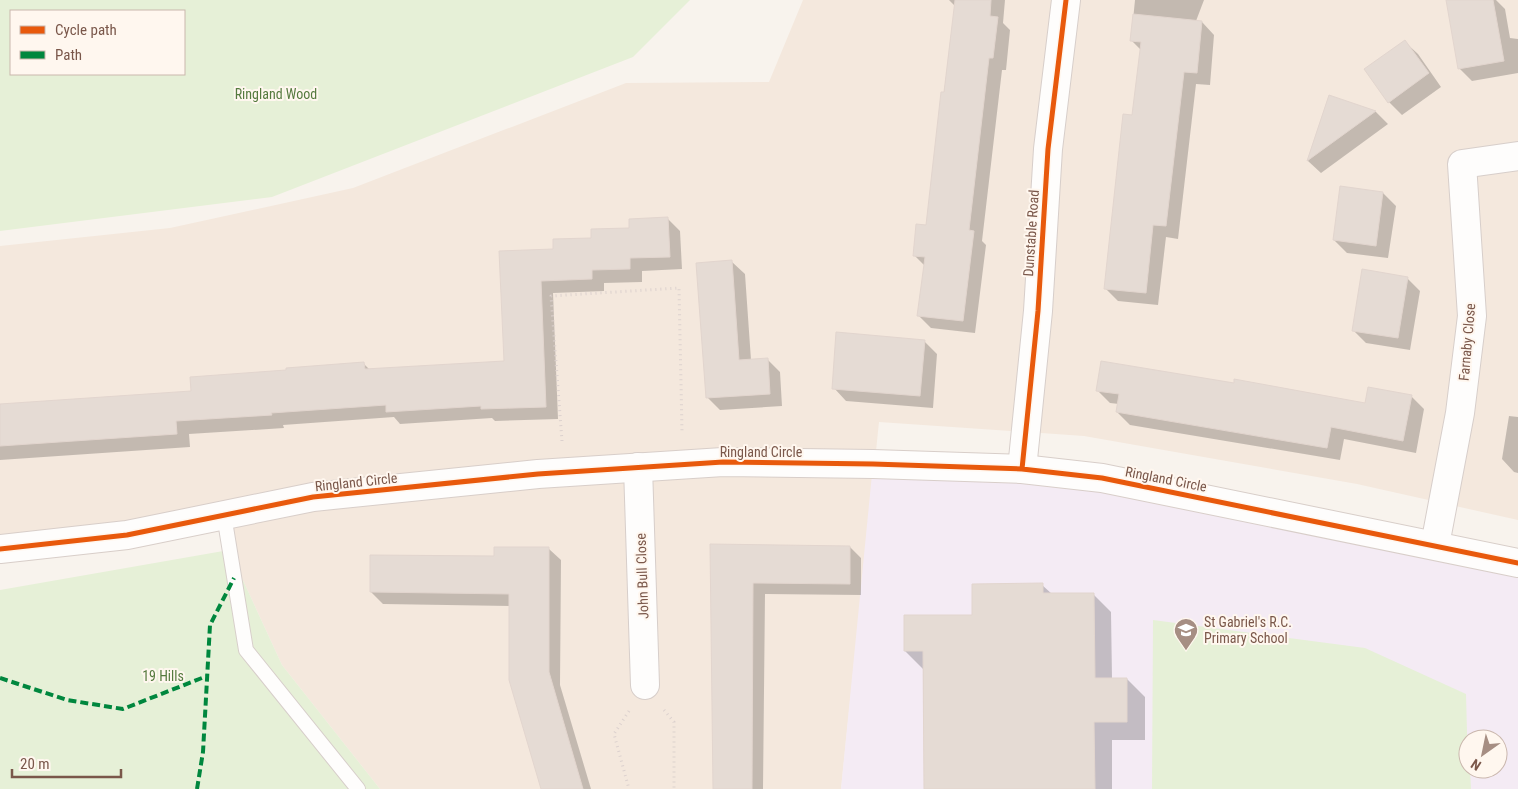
<svg xmlns="http://www.w3.org/2000/svg" width="1518" height="789" font-family="'Roboto Condensed',sans-serif">
  <rect width="100%" height="100%" fill="#f8f3ed"/>
  <path fill="#f4e8dd" d="M803,0H1518V520L1357,484L1084,436L879,422L841,789H380L282,665L229,550L223,516L0,549V246L170,228L353,188L626,83L769,82Z"/>
  <path fill="#f4ebf4" fill-rule="evenodd" d="M873,464L1022,469L1518,563V789H841ZM1468,739H1498V769H1468Z"/>
  <path fill="#e6f0d7" fill-rule="evenodd" d="M0,0H690L633,57L272,197L0,231ZM11,11H184V74H11Z
    M229,550L282,665L380,789H0V590Z
    M1153,620L1365,648L1466,694L1468,769H1470L1471,789H1152Z"/>
  <path fill="#0003" d="M949,0H1005L1003,23L1010,30L1006,70H1002L982,241L986,245L975,333L931,328L918,315L925,266L914,255L927,226L955,6Z
    M1135,0H1204L1196,21L1202,22L1214,35L1210,85L1196,84L1178,239L1166,237L1158,305L1118,301L1105,288L1133,117L1142,51L1131,40Z
    M1468,0H1496L1505,9L1510,38L1518,39V73L1472,81L1459,68Z
    M1405,42L1418,54L1441,87L1402,115L1389,102Z
    M1329,97L1376,112L1388,124L1321,173L1308,161Z
    M1383,193L1396,206L1388,258L1347,253L1334,240Z
    M668,219L680,231L682,269L642,271V282L604,283V291L553,293L558,419L495,421L492,418L400,424L394,417L283,425L284,428L189,434L190,447L0,460V406L192,393L287,371L364,364L370,370L505,362L555,250Z
    M732,262L745,274L751,360L767,359L780,372L782,406L720,410L707,397Z
    M1407,278L1420,291L1410,350L1366,343L1353,330Z
    M924,341L937,354L933,408L846,401L834,388Z
    M1097,390L1366,404L1411,396L1424,409L1416,453L1344,439L1340,460L1130,425L1117,412L1119,404L1110,403Z
    M1509,416L1518,417V473L1514,472L1502,459Z
    M711,545L850,547L861,558V595L765,594L763,789H714Z
    M549,549L561,560L560,685L591,789H543L511,606L383,604L371,592L495,557Z
    M1042,585L1052,594H1093L1111,612L1112,679H1127L1145,697V740H1112V789H925L923,669L905,651Z"/>
  <path fill="#e5dbd4" stroke="#e2d5ce" d="M955,0H991L990,16L998,17L993,58H989L969,230L974,231L963,321L917,316L925,257L913,256L916,224L926,225L941,92H944Z
    M1446,0H1493L1504,61L1458,69Z
    M1133,14L1202,21L1197,73L1184,72L1166,226L1153,225L1146,293L1104,289L1123,114L1132,115L1141,42L1130,41Z
    M1405,40L1429,73L1388,103L1364,69Z
    M1329,95L1376,111L1307,161Z
    M1340,186L1383,192L1376,246L1333,240Z
    M668,217L670,257L630,258V269L592,270V279L541,281L546,407L481,409V406L386,412V405L271,413L272,415L176,421L177,434L0,446V404L191,391L190,377L286,370V368L364,362L365,369L504,361L499,251L553,249V239L591,238V229L629,228V219Z
    M732,260L739,360L768,358L770,394L706,398L696,263Z
    M1362,269L1408,277L1398,338L1352,331Z
    M836,332L925,340L920,396L832,389Z
    M1101,361L1234,383V379L1365,403L1368,387L1412,395L1403,441L1331,427L1327,448L1116,412L1119,394L1096,391Z
    M710,544L850,546V584L753,583L752,789H713Z
    M494,547H549V672L583,789H541L509,680V594L370,592V555L494,556Z
    M1043,583V593H1094L1095,678H1127V722H1094L1095,789H924L923,651H904V615H972V584Z"/>
  <g fill="none" stroke-linecap="round" stroke-linejoin="round">
    <g stroke="#d7ceca" stroke-width="16">
      <path id="lane" d="M224,515L246,650L358,789"/>
    </g>
    <g stroke="#d7ceca" stroke-width="30">
      <path id="street" d="M638,467L645,685
        M1022,469L1038,311L1048,149L1066,0
        M1435,545L1460,413L1472,316L1462,164L1518,156"/>
    </g>
    <g stroke="#d8cec9" stroke-width="30">
      <path id="secondary" d="M0,549L127,535L313,497L538,474L723,462L873,464L1022,469L1102,478L1518,563"/>
    </g>
    <path stroke="#dcd1ce" stroke-width="3" stroke-dasharray="1 4" stroke-linecap="butt" d="M562,441L551,296L679,288L682,431
      M664,710L674,722V789
      M629,711L614,734L629,789"/>
    <use href="#lane" stroke="#fefdfc" stroke-width="14"/>
    <use href="#street" stroke="#fefdfc" stroke-width="28"/>
    <use href="#secondary" stroke="#fefdfc" stroke-width="28"/>
    <path stroke="#00873e" stroke-width="4" stroke-dasharray="8 4" stroke-linecap="butt" d="M0,678L67,700L123,709L207,676
      M197,789L203,752L210,625L234,578"/>
    <g stroke="#fff7ef" stroke-width="8">
      <path id="cycleway" d="M1022,469L1038,311L1048,149L1066,0
        M0,549L127,535L313,497L538,474L723,462L873,464L1022,469L1102,478L1518,563"/>
    </g>
    <use href="#cycleway" stroke="#e8590c" stroke-width="5"/>
  </g>
  <defs>
    <g id="school-pin" transform="scale(1.25)"><path d="M0 17L-7.5 6A9.5 9.5 0 1 1 7.5 6Z" fill="#a68e83" stroke="#fff7ef"/><path d="M0-5L7-2L0 1L-7-2ZM-4 1L0 2.5L4 1V4Q0 6-4 4Z" fill="#fff"/></g>
  </defs>
  <g fill-rule="evenodd">
    <use href="#school-pin" x="1186" y="630"/>
  </g>
  <g text-anchor="middle" dominant-baseline="central" stroke-width="4" stroke-linejoin="round" paint-order="stroke">
    <g font-size="14" fill="#557a3e" stroke="#fff7ef">
      <text x="276" y="94">Ringland Wood</text>
      <text x="163" y="676">19 Hills</text>
    </g>
    <g font-size="14" fill="#7a574a" stroke="#fff7ef">
      <text transform="translate(1031 233) rotate(-86)">Dunstable Road</text>
      <text transform="translate(1467 342) rotate(-85)">Farnaby Close</text>
      <text x="761" y="452">Ringland Circle</text>
      <text transform="translate(1166 479) rotate(11)">Ringland Circle</text>
      <text transform="translate(356 482) rotate(-6)">Ringland Circle</text>
      <text transform="translate(642 576) rotate(-92)">John Bull Close</text>
    </g>
    <g font-size="14" fill="#7a574a" stroke="#fff7ef" text-anchor="start">
      <text x="1204" y="622">St Gabriel's R.C.<tspan x="1204" dy="16">Primary School</tspan></text>
    </g>
  </g>
  <rect x="10" y="10" width="175" height="65" fill="#fff7ef" stroke="#cab7ad"/>
  <rect x="20" y="26" width="25" height="8" fill="#e8590c" stroke="#cab7ad"/>
  <text x="55" y="35" font-size="15" fill="#7a574a">Cycle path</text>
  <rect x="20" y="51" width="25" height="8" fill="#00873e" stroke="#cab7ad"/>
  <text x="55" y="60" font-size="15" fill="#7a574a">Path</text>
  <g transform="translate(1483 754) rotate(213)"><circle r="24" fill="#fff7ef" stroke="#cab7ad"/>
  <path d="M0-4L9 19L0 12L-9 19Z" fill="#a68e83"/>
  <text y="-8" font-size="14" font-weight="bold" text-anchor="middle" fill="#7a574a">N</text>
  </g>
  <path d="M12 769v8h109v-8" fill="none" stroke="#7a574a" stroke-width="2.5"/>
  <text x="20" y="769" font-size="15" fill="#7a574a" stroke="#fff7ef" stroke-width="4" paint-order="stroke">20 m</text>
</svg>
